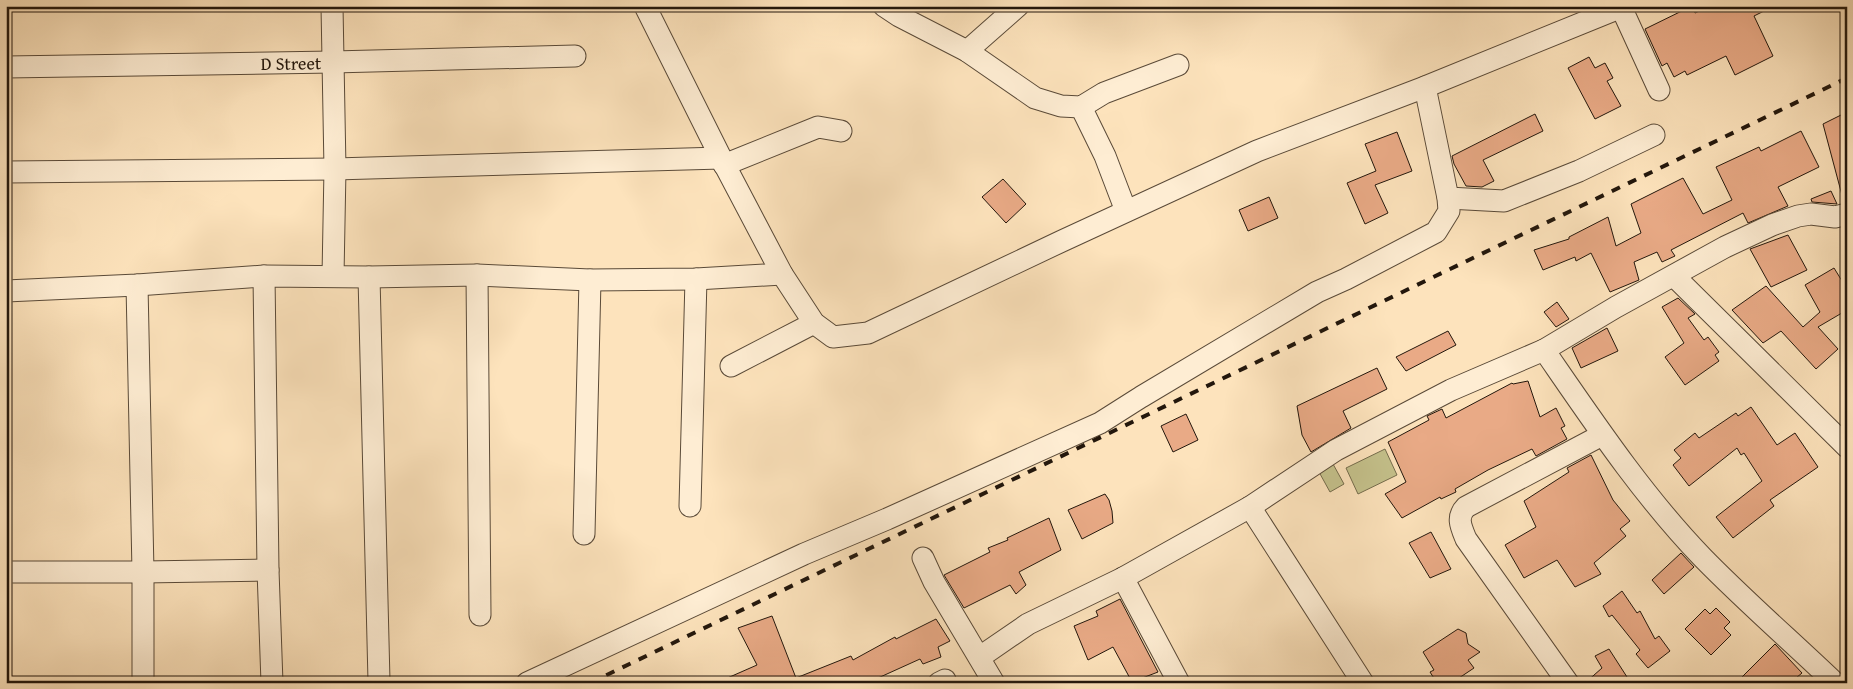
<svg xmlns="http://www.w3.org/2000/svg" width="1853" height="689" font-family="'Gentium Book Plus',serif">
  <rect width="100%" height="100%" fill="#fde3bc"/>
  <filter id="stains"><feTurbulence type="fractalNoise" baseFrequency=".004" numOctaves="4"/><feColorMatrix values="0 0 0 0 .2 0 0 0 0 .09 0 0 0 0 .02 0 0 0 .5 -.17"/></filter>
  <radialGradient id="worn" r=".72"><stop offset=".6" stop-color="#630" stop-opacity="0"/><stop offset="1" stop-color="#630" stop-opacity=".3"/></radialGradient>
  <path fill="#c5c28c" stroke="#746c4c" d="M1385,449L1397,475L1358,494L1346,468Z
    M1333,464L1344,484L1330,492L1319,472Z"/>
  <path fill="#e9aa86" stroke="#23170c" d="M1692,6L1695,13L1710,6H1774L1754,16L1773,56L1735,75L1726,56L1687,75L1685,71L1674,77L1667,63L1662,66L1645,29Z
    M1589,57L1595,68L1605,63L1613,78L1607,81L1621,106L1595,119L1568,68Z
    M1535,114L1543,131L1483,160L1494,181L1482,187L1466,186L1454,164L1452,156Z
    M1841,115L1847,135V198L1843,199L1823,124Z
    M1801,131L1819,167L1778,187L1788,206L1748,223L1743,213L1671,250L1675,256L1662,262L1657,252L1634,262L1639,280L1610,292L1591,253L1576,261L1575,257L1543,270L1534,250L1569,239V237L1608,217L1616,246L1641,233L1631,204L1683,178L1703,214L1732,200L1716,167L1759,147L1761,151Z
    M1397,132L1412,171L1375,185L1388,213L1365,224L1347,183L1376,171L1365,144Z
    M1003,179L1026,204L1006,223L982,197Z
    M1831,191L1837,204L1812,202L1811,199Z
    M1269,197L1278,218L1248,231L1239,210Z
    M1788,235L1807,270L1771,287L1750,249Z
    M1834,268L1847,289V310L1818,327L1838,349L1816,369L1781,331L1763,343L1732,310L1766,286L1803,327L1820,312L1805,285Z
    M1678,298L1695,314L1688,318L1704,340L1708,337L1719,352L1715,355L1719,361L1685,385L1665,357L1684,343L1662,307Z
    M1557,302L1569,319L1556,327L1544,312Z
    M1607,328L1618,351L1581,368L1572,348Z
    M1448,331L1456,345L1406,371L1396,357Z
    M1377,368L1387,389L1343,411L1351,428L1311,452L1302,435L1297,406Z
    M1528,381L1540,417L1556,408L1565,426L1561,428L1567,439L1536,456L1532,449L1488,470L1455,489L1456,492L1441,499L1440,497L1402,518L1385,494L1406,482L1388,442L1429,420L1427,416L1442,409L1446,418L1512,383L1513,384Z
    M1751,407L1777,445L1795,433L1818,467L1770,500L1774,506L1733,538L1716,517L1762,481L1744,453L1741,455L1737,448L1689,486L1673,465L1681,458L1674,450L1695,433L1699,438L1736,413L1738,416Z
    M1186,414L1198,440L1173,452L1161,426Z
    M1591,455L1613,500L1630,521L1620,529L1626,536L1594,563L1601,574L1575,587L1557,560L1524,578L1505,545L1536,527L1524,501L1569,472L1567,468Z
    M1105,494L1109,500L1112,511L1113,523L1082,539L1068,510Z
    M1049,518L1061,550L1019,572L1026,585L1016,594L1010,585L964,608L944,575L990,552L988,548L1008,540L1007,538Z
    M1431,532L1451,569L1430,578L1409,543Z
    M1681,553L1694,567L1664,594L1652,580Z
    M1622,591L1637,613L1640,611L1655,639L1659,636L1670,651L1648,668L1636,654L1640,650L1612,615L1609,617L1603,606Z
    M1120,599L1158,672L1132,682L1113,647L1088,660L1074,626L1098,616L1096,611Z
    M1716,608L1730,622L1724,628L1731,635L1711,655L1685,629L1705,609L1710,614Z
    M772,616L796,678L851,656L853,660L895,637L896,639L936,619L950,641L938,647L941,657L923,664L920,659L867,683H716L757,665L738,628Z
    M1458,629L1466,633L1468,644L1480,652L1468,660L1474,668L1456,680L1454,678L1447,683H1437L1430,672L1434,670L1423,652Z
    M1775,644L1802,673L1790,683H1736Z
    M1609,649L1627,677L1620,683H1585L1602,668L1595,656Z"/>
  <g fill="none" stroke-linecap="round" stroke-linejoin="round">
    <g stroke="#5a4a38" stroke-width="23">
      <g id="minor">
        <path d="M332,6L335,169L333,276"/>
        <path d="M645,6L721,158L782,274L814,323L833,337L868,333L1062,241L1257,151L1425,87L1624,6"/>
        <path d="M884,6L899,16L967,51L1035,98L1061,106L1081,107L1104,93L1178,65"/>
        <path d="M1621,7L1659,90"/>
        <path d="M967,51L1018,6"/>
        <path id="s1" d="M6,67L333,62L575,56"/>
        <path d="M1081,107L1105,156L1126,211"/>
        <path d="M724,165L818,127L841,131"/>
        <path d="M6,172L335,169L721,158"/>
        <path d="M1448,198L1504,201L1579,171L1654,135"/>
        <path d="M477,275L480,615"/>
        <path d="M264,276L268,570L272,683"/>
        <path d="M1674,276L1847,447"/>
        <path d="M369,277L379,681"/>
        <path d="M137,285L143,572V683"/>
        <path d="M6,291L137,285L264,276L369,277L477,275L590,280L696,279L782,274"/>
        <path d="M1544,350C1593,421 1643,496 1703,558C1745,601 1791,641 1835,683"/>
        <path d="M731,366L814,323"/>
        <path d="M690,506L696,279"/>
        <path d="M1250,507L1363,683"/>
        <path d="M584,534L590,280"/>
        <path d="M923,558L934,582L994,683"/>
        <path d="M6,572H143L268,570"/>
        <path d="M1123,578L1179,683"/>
        <path d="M980,657L1028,624L1123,578L1250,507L1336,450L1451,390L1544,350L1616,307L1725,247L1772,225L1798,216L1811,214L1835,217L1847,214"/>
        <path d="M527,683L804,554L887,519L1100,423L1141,397L1317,292L1346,279L1436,232L1449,211L1448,198L1425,87"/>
        <path d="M939,683L945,680"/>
        <path d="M1568,683L1466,539C1461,527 1456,517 1466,507L1602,435"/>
      </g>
    </g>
    <use href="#minor" stroke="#feedd3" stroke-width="21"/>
    <path stroke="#23170c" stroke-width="4" stroke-dasharray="9 9" stroke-linecap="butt" d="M590,683L1847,78"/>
  </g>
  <g text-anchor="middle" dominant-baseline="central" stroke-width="5" stroke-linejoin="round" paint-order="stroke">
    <g font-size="18" fill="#23170c" stroke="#feedd3">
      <text stroke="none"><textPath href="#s1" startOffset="285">D Street</textPath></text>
    </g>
  </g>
  <rect width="1853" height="689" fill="none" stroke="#fde3bc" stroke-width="25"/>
  <rect x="8" y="8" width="1838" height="674" fill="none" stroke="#23170c" stroke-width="2.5"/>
  <rect x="12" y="12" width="1828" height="664" fill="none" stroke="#23170c"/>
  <rect width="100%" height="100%" filter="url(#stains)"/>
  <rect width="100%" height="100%" fill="url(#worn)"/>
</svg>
